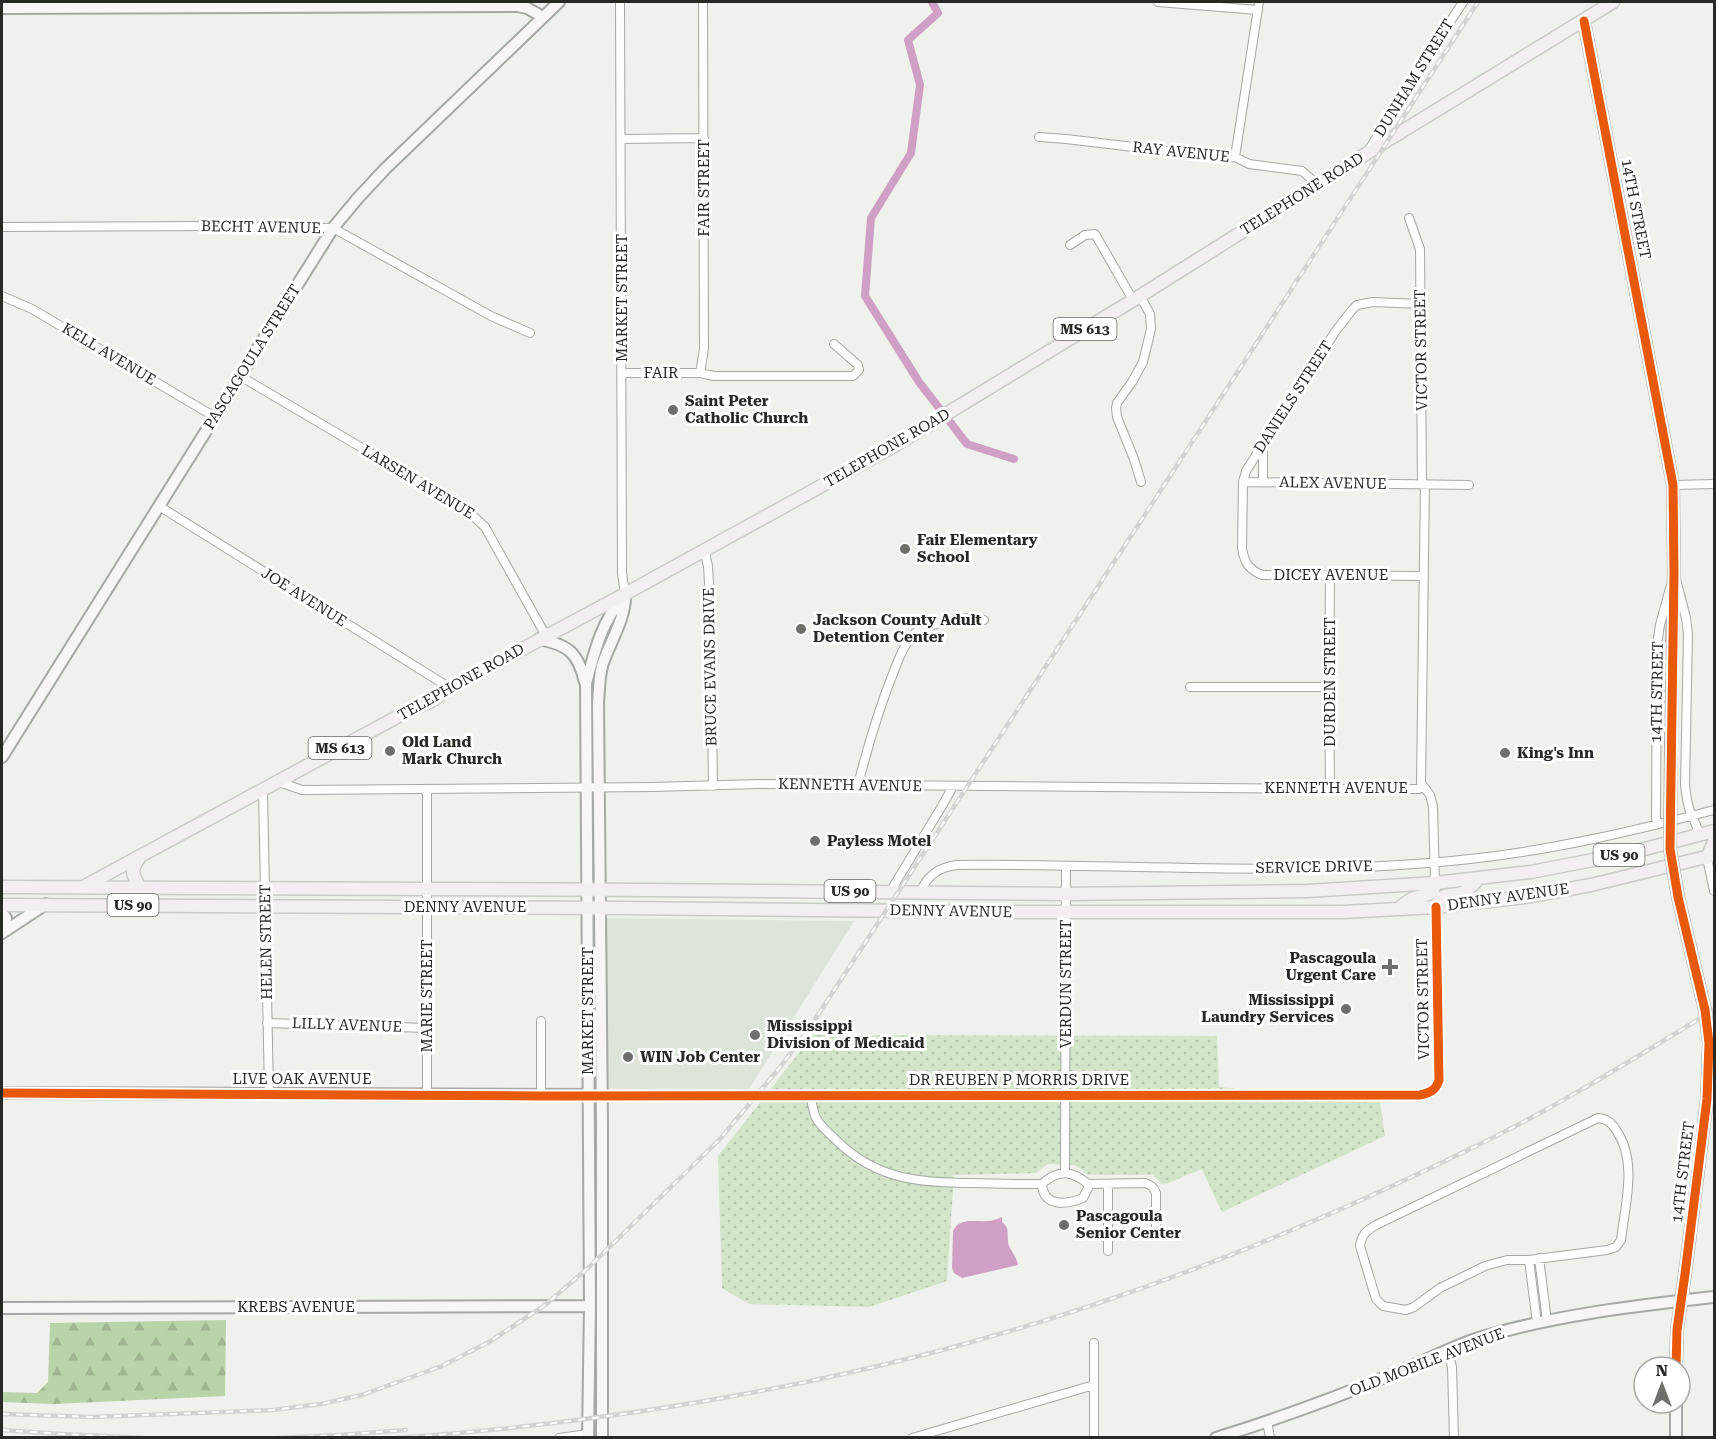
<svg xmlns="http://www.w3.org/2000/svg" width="1716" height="1439" font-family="'Roboto Serif',serif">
  <defs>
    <pattern id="grass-dots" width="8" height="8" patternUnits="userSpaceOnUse" patternTransform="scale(1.5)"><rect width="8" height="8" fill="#d2e5c8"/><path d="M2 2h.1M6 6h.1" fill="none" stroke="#b4c4ac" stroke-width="1.8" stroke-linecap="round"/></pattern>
    <pattern id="forest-firs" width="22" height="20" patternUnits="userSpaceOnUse" patternTransform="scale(1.5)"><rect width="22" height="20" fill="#b9d4a8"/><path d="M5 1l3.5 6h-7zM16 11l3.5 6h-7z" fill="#9fb690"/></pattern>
  </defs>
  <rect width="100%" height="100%" fill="#eef1ec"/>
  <path fill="#dde4d9" d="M607,918L854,921L749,1089H606Z"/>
  <path fill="url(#grass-dots)" d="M813,1035L1217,1036L1219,1087L1380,1102L1385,1136L1222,1212L1202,1169L1163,1185L1153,1175H1089L1075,1165L1048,1164L1036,1173L954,1175L947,1281L869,1307L749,1304L722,1288L718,1156Z"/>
  <path fill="url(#forest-firs)" d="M226,1320L225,1396L54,1404L2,1402V1392L37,1393L48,1382L50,1323Z"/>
  <path fill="#d09fc5" d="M1002,1217V1222C1011,1229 1006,1236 1009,1246C1012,1253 1016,1255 1018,1265L962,1278L954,1273L952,1268L953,1231C959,1217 975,1222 988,1221C992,1221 998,1219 1002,1217Z"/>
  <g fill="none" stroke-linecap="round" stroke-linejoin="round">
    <path stroke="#d09fc5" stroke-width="8" d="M932,2L938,13L908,40L920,85L911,153L871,218L865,296L919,382L967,444L1014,459"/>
    <g stroke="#a5a8a4" stroke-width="10">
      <path id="street" d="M620,2L622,573L625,594
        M1158,2L1258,10
        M1039,137L1066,139L1227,158L1235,157L1249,164L1302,171L1317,184
        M621,139L704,138
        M1369,150L1392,111L1463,2
        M1235,157L1259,2
        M1409,218L1420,249L1422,484
        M2,227L210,226L333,228L491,316L530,333
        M1070,245L1085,235L1095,234L1133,300
        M2,296L32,309L215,417
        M1140,296L1150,314L1151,329L1143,362L1132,382L1117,403L1116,408L1117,417L1134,459L1141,482
        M1421,304L1373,302L1357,305L1352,310L1335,332L1246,471L1243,482L1242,549C1245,563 1248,569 1262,575L1424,576
        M622,373H700L714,376H853L859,370L858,365L834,344
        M700,373L704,349L703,2
        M240,376L452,501L470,513L485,527L546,636
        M1263,445V482
        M1243,482L1469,485
        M1425,484L1421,783L1430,795L1433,807L1435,883
        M1673,485L1714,484
        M159,506L450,688
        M704,549L708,566L710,600L713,786
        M1330,575L1329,687L1330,789
        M1676,579L1686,618L1688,634L1685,785C1686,794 1687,803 1690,811C1694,819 1697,826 1699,835
        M1190,687H1329
        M279,782L302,790L652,787L759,784L1330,789H1419L1422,787
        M858,785C868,745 880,705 896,666C900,655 905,643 914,634C923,626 936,624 948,621C960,618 972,616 984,620
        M427,790V1095
        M263,791L269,1093
        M1657,824L1656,817L1657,645L1660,625L1670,588
        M1707,858L1714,891
        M890,892L942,806L951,790V787
        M920,893C927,875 939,867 957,865C1127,863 1301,878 1470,859C1553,850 1634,831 1714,810
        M541,1021V1096
        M267,1023L427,1028
        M601,1095L1425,1094L1434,1089L1439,1080L1436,907
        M810,1095C812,1102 813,1111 816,1118C820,1126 831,1135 837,1141C877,1180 921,1183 973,1183C996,1184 1019,1184 1042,1184
        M1598,1118C1607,1119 1611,1122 1616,1130C1638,1161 1625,1205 1621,1240L1616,1247L1607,1250L1529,1260H1507L1485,1266L1440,1288L1414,1307L1406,1310L1383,1306L1376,1299L1360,1246C1362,1234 1366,1231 1376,1225Z
        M1065,1173L1066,866
        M1065,1173C1074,1174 1080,1177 1088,1184V1188L1083,1198C1066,1205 1043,1207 1042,1184C1049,1177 1055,1174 1065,1173Z
        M1088,1184L1145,1183C1151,1185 1154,1187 1156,1193V1227
        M1108,1184V1251
        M1539,1258L1547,1321
        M1529,1260L1537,1323
        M1094,1343V1438
        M1448,1350L1452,1367L1454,1438
        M1267,1421L1270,1438
        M559,1438L588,1434
        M912,1438L1094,1385"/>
    </g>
    <g stroke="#a5a8a4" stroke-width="14">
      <path id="secondary" d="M2,8L518,6L527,8L543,17
        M1584,21L1673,485L1674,572L1672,648
        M539,639C569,645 578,653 585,682
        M2,757L333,228L358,198L385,169L559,2
        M2,913L6,918L5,931
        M2,933L46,904
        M2,1093L595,1095
        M2,1308L590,1306
        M1676,1367L1677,1330L1685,1274
        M1676,1403V1438
        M588,1438L590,1306L586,683C595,651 601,623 623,597
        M602,1438V1125L598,703C599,690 599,678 602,666C609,643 626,619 625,594
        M1216,1438C1274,1420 1332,1399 1388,1376C1418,1365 1446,1349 1476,1339C1553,1315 1635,1306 1714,1297"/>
    </g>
    <g stroke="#c9cbc8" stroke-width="15">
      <path id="primary" d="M139,858C130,871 132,875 140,887
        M1707,858L1714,842
        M2,887L649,890L1066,894L1307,891L1435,883L1531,872L1629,853L1714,831
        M83,887L410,710L431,701L450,688L625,594L892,447L1140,296L1388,140L1613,2
        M2,905L619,908L1015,912H1343L1436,907L1525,897L1591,885L1714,855
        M1436,907C1441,890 1453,898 1464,892C1470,889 1475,882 1479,878
        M1398,909C1402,906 1408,900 1414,898C1424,894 1434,897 1435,883"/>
    </g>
    <use href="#street" stroke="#fcfdfc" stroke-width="8"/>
    <use href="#secondary" stroke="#f7f5f6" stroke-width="10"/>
    <use href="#primary" stroke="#f2eef1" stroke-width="12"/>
    <g stroke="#d2d3d2" stroke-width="4.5">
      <path id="rail" d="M2,1414L92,1417L273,1410L321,1404L362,1395L442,1366L489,1342L521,1321L544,1306L589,1267L720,1139L781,1066L810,1027L1133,533L1478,2
        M2,1430L61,1434L144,1438
        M278,1438L340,1435L406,1430
        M397,1438C577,1425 756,1398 931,1353C1120,1304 1302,1232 1476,1146C1559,1106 1636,1057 1714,1010"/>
    </g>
    <use href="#rail" stroke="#fff" stroke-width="2" stroke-dasharray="7" stroke-linecap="butt"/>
    <g stroke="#a5a8a4" stroke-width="14" stroke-linecap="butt">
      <path id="secondary-bridge" d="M1672,648L1670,849L1678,897L1705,1010L1709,1043L1707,1099L1685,1274"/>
    </g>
    <use href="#secondary-bridge" stroke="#f7f5f6" stroke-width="10"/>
    <g stroke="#fff" stroke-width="13">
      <path id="cycleway" d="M1584,21L1673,485L1674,572L1670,849L1678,897L1705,1010L1709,1043L1707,1099L1685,1274L1677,1330L1676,1367
        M2,1093L541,1096L1420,1095C1430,1093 1436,1090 1439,1080L1436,907"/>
    </g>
    <use href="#cycleway" stroke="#e8590c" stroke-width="9"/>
  </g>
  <g fill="#6d6f6b" stroke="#fff" stroke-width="2">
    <circle cx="673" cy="410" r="6"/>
    <circle cx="905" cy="549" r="6"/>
    <circle cx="801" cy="629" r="6"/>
    <circle cx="390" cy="751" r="6"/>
    <circle cx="1505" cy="753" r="6"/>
    <circle cx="815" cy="841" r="6"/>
    <path d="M1387 958h6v6h6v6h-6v6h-6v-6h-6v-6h6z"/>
    <circle cx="1346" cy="1009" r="6"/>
    <circle cx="755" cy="1035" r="6"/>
    <circle cx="628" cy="1057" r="6"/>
    <circle cx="1064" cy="1225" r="6"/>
  </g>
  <g text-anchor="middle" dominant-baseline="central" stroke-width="6" stroke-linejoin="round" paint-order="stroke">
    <g fill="#fff" stroke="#686966" stroke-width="1.5">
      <rect x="1053.5" y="318" width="63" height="22" rx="4.5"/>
      <rect x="308.5" y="737" width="63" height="22" rx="4.5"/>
      <rect x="1593.5" y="844" width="51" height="22" rx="4.5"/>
      <rect x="824.5" y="880" width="51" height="22" rx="4.5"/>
      <rect x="107.5" y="894" width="51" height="22" rx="4.5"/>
    </g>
    <g font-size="14" font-weight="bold" fill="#272925">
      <text x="1085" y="329">MS 613</text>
      <text x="340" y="748">MS 613</text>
      <text x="1619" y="855">US 90</text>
      <text x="850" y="891">US 90</text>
      <text x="133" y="905">US 90</text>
    </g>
    <g font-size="15" fill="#272925" stroke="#fff">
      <text transform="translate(1414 78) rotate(-58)">DUNHAM STREET</text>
      <text transform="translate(1181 152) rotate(6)">RAY AVENUE</text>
      <text transform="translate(704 188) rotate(-90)">FAIR STREET</text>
      <text transform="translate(1302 194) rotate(-32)">TELEPHONE ROAD</text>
      <text transform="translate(1636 209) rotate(79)">14TH STREET</text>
      <text transform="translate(261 227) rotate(1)">BECHT AVENUE</text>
      <text transform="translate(622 298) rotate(-90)">MARKET STREET</text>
      <text transform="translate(1421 350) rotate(-91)">VICTOR STREET</text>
      <text transform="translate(109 354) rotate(31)">KELL AVENUE</text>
      <text transform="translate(252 357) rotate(-58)">PASCAGOULA STREET</text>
      <text x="661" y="373">FAIR</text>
      <text transform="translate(1293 397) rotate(-57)">DANIELS STREET</text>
      <text transform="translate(887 448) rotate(-30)">TELEPHONE ROAD</text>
      <text transform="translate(418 482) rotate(31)">LARSEN AVENUE</text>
      <text transform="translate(1333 483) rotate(1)">ALEX AVENUE</text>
      <text x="1331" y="575">DICEY AVENUE</text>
      <text transform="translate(304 597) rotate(32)">JOE AVENUE</text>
      <text transform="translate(710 667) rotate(-91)">BRUCE EVANS DRIVE</text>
      <text transform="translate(461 682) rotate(-29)">TELEPHONE ROAD</text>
      <text transform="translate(1330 682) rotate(-90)">DURDEN STREET</text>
      <text transform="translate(1657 692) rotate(-89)">14TH STREET</text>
      <text transform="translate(850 785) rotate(1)">KENNETH AVENUE</text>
      <text x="1336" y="788">KENNETH AVENUE</text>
      <text transform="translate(1314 867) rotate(-1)">SERVICE DRIVE</text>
      <text transform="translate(1508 897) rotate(-8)">DENNY AVENUE</text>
      <text x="465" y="907">DENNY AVENUE</text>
      <text transform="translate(951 911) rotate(1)">DENNY AVENUE</text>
      <text transform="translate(266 942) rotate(-91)">HELEN STREET</text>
      <text transform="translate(1066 984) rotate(-90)">VERDUN STREET</text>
      <text transform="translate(427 996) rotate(-90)">MARIE STREET</text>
      <text transform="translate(1423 999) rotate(-91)">VICTOR STREET</text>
      <text transform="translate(588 1011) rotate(-90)">MARKET STREET</text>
      <text transform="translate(347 1025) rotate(2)">LILLY AVENUE</text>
      <text x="302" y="1079">LIVE OAK AVENUE</text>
      <text x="1019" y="1080">DR REUBEN P MORRIS DRIVE</text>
      <text transform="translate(1683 1172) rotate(-83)">14TH STREET</text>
      <text x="296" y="1307">KREBS AVENUE</text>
      <text transform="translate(1427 1362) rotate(-21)">OLD MOBILE AVENUE</text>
    </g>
    <g font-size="15" font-weight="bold" fill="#272925" stroke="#fff" text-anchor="start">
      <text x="685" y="401">Saint Peter<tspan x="685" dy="17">Catholic Church</tspan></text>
      <text x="917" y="540">Fair Elementary<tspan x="917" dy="17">School</tspan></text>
      <text x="813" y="620">Jackson County Adult<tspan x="813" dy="17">Detention Center</tspan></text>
      <text x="402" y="742">Old Land<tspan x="402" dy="17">Mark Church</tspan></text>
      <text x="1517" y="753">King's Inn</text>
      <text x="827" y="841">Payless Motel</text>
      <text x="1376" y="958" text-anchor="end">Pascagoula<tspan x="1376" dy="17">Urgent Care</tspan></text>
      <text x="1334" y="1000" text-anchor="end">Mississippi<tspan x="1334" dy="17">Laundry Services</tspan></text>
      <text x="767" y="1026">Mississippi<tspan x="767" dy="17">Division of Medicaid</tspan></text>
      <text x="640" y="1057">WIN Job Center</text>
      <text x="1076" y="1216">Pascagoula<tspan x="1076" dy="17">Senior Center</tspan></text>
    </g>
  </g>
  <rect width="1716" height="1439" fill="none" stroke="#272925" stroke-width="6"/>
  <g transform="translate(1662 1385)"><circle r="28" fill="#ffffff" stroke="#a9a9a8" stroke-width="1.5"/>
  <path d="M0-4.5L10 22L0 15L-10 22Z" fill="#6d6f6b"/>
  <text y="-9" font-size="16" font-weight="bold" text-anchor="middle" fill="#272925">N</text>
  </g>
</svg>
